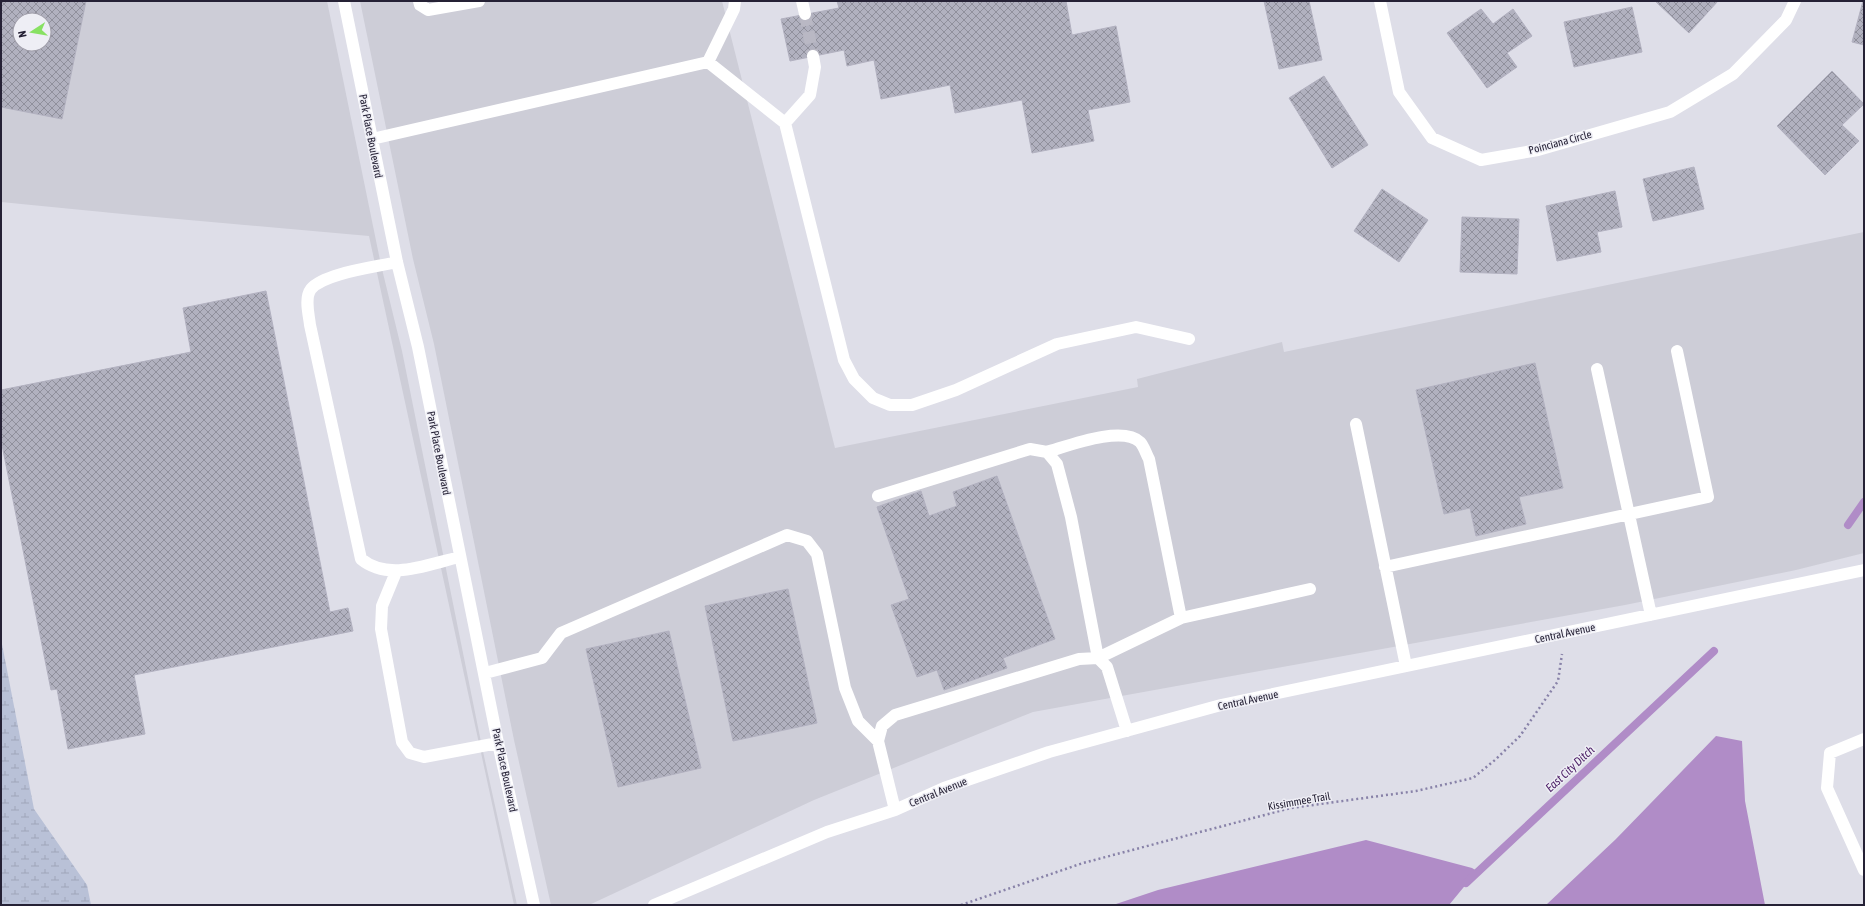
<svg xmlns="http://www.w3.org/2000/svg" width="1865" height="906" font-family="'Asap Condensed',sans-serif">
  <defs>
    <pattern id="wetland-marsh" width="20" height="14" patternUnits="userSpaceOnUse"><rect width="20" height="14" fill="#b9c1d7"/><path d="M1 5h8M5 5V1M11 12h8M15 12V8" fill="none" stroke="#9fa6b9"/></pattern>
    <pattern id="building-cross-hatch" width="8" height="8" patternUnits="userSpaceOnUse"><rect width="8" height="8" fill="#b1b1bf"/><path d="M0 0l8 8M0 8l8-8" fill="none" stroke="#90909c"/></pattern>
  </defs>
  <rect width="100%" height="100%" fill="#dedee8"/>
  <path fill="#cdcdd7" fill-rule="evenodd" d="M1,1H327L381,265L402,351L482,747L517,905H514L369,236L133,215L1,202ZM20,20H44V44H20Z
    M360,1H722L835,448L1138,387L1137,379L1282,342L1284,352L1864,232V553L1796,570L1625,605L1033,712L814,800L589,905H551L514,740L434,344L413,259Z"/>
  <path fill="url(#wetland-marsh)" d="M1,639L34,809L87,885L91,905H1Z"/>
  <path fill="#b08cc7" d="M1716,736L1742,741L1745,801L1765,905H1546L1616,839Z
    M1366,840L1472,868L1477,871L1449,905H1113L1158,890Z"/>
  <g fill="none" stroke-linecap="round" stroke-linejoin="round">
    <path stroke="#b08cc7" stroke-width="8" d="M1848,525L1864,502
      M1466,883L1714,651"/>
  </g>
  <path fill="url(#building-cross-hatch)" stroke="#b2b1c0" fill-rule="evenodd" d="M1,1H86L62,119L1,107ZM20,20H44V44H20Z
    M837,1H1066L1072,35L1116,26L1130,102L1088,110L1094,141L1032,153L1022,100L955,113L950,85L881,99L874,60L847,66L844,50L790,61L781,19L839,8Z
    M1264,1H1309L1322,60L1279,69Z
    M1655,1H1718L1689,33Z
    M1863,1H1864V45L1852,42Z
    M1632,7L1642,52L1574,67L1564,22Z
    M1481,9L1493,24L1513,9L1532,36L1507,53L1517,67L1487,88L1447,33Z
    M1832,71L1864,104L1842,125L1859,141L1825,175L1777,126Z
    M1324,76L1368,145L1332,168L1289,98Z
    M1694,167L1704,209L1653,221L1643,179Z
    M1382,189L1428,220L1399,262L1354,231Z
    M1615,191L1622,227L1597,232L1601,252L1557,261L1546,206Z
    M1462,217L1519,219L1517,274L1460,272Z
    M266,291L330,612L348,608L353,631L134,675L145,734L68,749L57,689L51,690L1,440V390L191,352L183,308Z
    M1535,363L1563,488L1519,497L1526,524L1476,536L1470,508L1444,514L1416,390Z
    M997,476L1055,639L1003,658L1007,668L944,690L937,670L917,677L891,605L909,599L877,507L921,491L929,516L957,506L953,492Z
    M788,589L817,723L733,741L705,606Z
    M669,631L701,768L618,787L586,649Z"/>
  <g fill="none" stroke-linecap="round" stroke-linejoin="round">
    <path stroke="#b9b8c4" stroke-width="12" stroke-dasharray="12 6" stroke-linecap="butt" d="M805,14L813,56"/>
    <path stroke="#8882a8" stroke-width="2.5" stroke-dasharray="2 3" stroke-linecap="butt" d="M961,905L1083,863L1291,808L1416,791L1473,778L1495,760L1520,736L1558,681L1562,654"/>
    <path stroke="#fff" stroke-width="12" d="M344,1L397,262L418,347L498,743L534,905
      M419,1L420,5L428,10L479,1
      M802,1L805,14
      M1380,1L1399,92L1432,138L1481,160L1538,150L1670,112L1733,74L1786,20L1795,1
      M708,62L785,123L844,360L854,379L873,398L890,405H912L956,390L1057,344L1136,327L1189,339
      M785,123L810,95L815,67L813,56
      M372,139L708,62L734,9L735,1
      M397,262C377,267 324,273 311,289C304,298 309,315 310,325L361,559C389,582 428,564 460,557
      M1597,369L1651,615
      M1356,424L1406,666
      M1047,452C1068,446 1122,425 1140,442C1144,446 1146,454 1149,459L1181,618
      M878,496L1030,449L1047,452L1057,464L1071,517L1098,658L1181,618L1310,589
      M1385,567L1708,497L1677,351
      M396,572L382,606L381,629L402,742L410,753L424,757L498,743
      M485,673L542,658L561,633L787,535L807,541L817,554L845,688L858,721L878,741
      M1864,739L1830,753L1827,788L1864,870
      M895,810L878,741L882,726L895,715L1079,659L1098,658L1107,667L1127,731
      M654,905L827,832L895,810L944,788L1049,752L1221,705L1864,570"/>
  </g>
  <g text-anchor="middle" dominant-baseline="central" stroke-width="3" stroke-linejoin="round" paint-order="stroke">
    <g font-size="11" fill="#252135" stroke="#eeeef5">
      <text transform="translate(371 136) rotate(79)">Park Place Boulevard</text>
      <text transform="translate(1560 142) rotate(-15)">Poinciana Circle</text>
      <text transform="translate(439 453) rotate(79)">Park Place Boulevard</text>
      <text transform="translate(1565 633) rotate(-12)">Central Avenue</text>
      <text transform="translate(1248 700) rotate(-12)">Central Avenue</text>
      <text transform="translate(505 770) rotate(78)">Park Place Boulevard</text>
      <text transform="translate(938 792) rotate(-22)">Central Avenue</text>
      <text transform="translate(1299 801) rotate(-10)">Kissimmee Trail</text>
    </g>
    <g font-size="12" font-style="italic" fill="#4f2369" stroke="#eeeef5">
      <text transform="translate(1570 769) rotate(-43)">East City Ditch</text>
    </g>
  </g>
  <rect width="1865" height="906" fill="none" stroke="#252135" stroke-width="4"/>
  <g transform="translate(32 32) rotate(258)"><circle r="19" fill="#eeeef5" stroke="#9e9ca8"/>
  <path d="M0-3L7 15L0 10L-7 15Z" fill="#88e163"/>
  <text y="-6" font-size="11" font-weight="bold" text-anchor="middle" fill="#252135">N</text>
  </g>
</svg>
